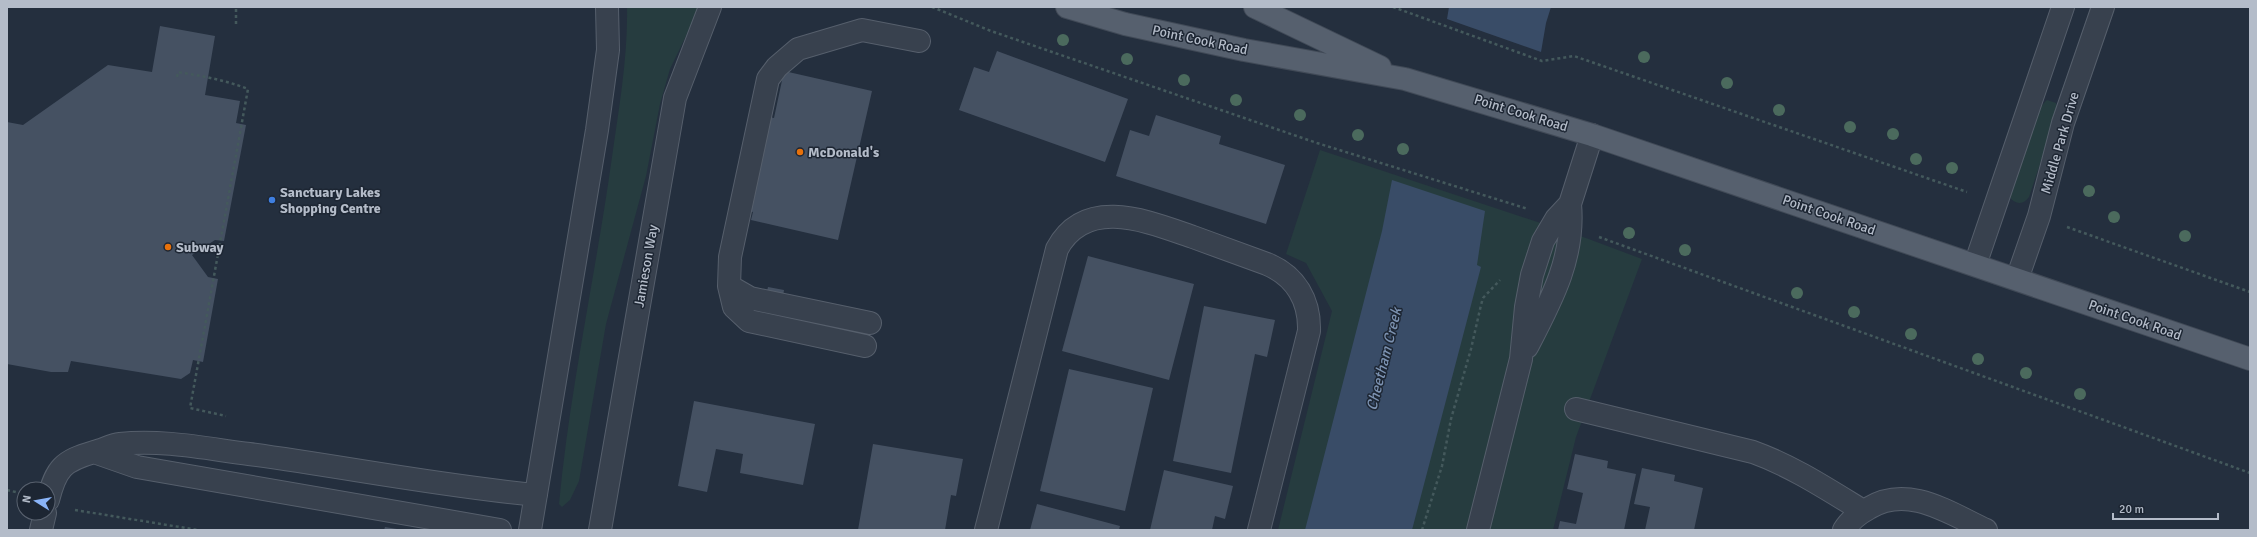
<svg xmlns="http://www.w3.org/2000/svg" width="2257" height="537" font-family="Signika,sans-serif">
  <rect width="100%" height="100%" fill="#242f3e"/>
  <path fill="#263c3f" d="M627,7H700L670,69L660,104L646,176L606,324L579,481L570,500L562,507L559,504C570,387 596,273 612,157C619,107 628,57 627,7Z
    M2047,100L2056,103L2058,110L2029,197C2024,204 2018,205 2011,199L2010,195C2017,174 2032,112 2047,100Z
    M1320,150L1586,238L1642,259L1576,437L1553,530H1278L1332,311L1306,263L1286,254Z"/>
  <path fill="#394c67" d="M1449,7H1551L1546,23L1541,52L1447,19Z
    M1392,180L1485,211L1477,265L1481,267L1412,530H1305L1382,231Z"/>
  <path fill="#455162" d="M160,26L215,36L205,95L240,101L236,123L246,125L224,241L215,240L192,255L208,277L218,279L203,362L193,360L190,373L181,379L71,361L68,372H51L7,364V122L23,125L108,65L152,72Z
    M997,51L1128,99L1105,162L959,110L974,67L989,72Z
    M784,71L872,91L838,240L751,220L753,212L741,209L762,115L774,118Z
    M1156,115L1221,136L1219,144L1285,165L1266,224L1116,176L1130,130L1149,136Z
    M1088,256L1194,284L1169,380L1062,351Z
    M768,287L784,290L782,302L765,299Z
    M1204,306L1275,320L1267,357L1255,354L1231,473L1173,461Z
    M1069,369L1153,388L1125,511L1040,491Z
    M694,401L815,424L803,485L740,473L743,454L716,449L707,492L678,486Z
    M873,444L963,459L956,496L951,495L945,530H858Z
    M1575,454L1608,461L1607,468L1636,474L1624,530H1558L1560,521L1576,524L1583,493L1567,489Z
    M1642,468L1675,475L1674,481L1703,488L1694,530H1645L1650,507L1634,504Z
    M1164,470L1233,486L1225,519L1215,516L1212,530H1150Z
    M1037,504L1120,526L1119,530H1030Z
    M385,527L397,529V530H384Z"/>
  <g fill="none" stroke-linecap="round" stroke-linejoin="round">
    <g stroke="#565f6c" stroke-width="24">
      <path id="minor" d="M1975,265L2063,7
        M2017,279L2039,216L2063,123L2103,7
        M729,286L734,307L749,321L865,346
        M870,323L750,298L729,286L730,257L768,79L777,67L798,49L862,30L919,41
        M1527,347C1551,301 1575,257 1570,204
        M1576,409L1753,452C1792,466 1827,489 1863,511
        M94,452L137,467L500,530
        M48,500C56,468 63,461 94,452C103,450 111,445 120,444C161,439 209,449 249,454C345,467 440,486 536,495
        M41,530L45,513
        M530,530L597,130L608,50L607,7
        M600,530L675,98L710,7
        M986,530L1057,249C1086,195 1149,222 1193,237C1218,246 1243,255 1267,264C1296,276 1310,301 1309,331L1259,530
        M1478,530L1521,359L1526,307L1532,275L1543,241L1556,219L1570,204L1592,135
        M1844,530C1850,520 1858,514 1869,508C1908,484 1949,513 1986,530"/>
    </g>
    <g stroke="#414a57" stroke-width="24">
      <path id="major" d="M1067,7L1125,24L1244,50L1405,79L1592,135L2250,359
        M1255,7L1380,67"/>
    </g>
    <path stroke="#44595c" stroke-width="2.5" stroke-dasharray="3 3" stroke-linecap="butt" d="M932,7L991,31L1317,143L1528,209
      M1393,7L1542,61L1574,56L1967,192
      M236,24V7
      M177,77L178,72C202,76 225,80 248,89L190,408L226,416
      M2067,227L2250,292
      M1599,237L2250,473
      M7,490L20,493
      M75,510L198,530
      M1422,530L1442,466L1451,419L1471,349L1481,305L1483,298L1500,280"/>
    <use href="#minor" stroke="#38414e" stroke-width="22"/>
    <use href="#major" stroke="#56606e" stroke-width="22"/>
  </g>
  <g fill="#4b6a5d">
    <circle cx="1063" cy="40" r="6"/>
    <circle cx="1644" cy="57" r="6"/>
    <circle cx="1127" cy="59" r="6"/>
    <circle cx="1184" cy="80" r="6"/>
    <circle cx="1727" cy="83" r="6"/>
    <circle cx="1236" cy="100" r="6"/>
    <circle cx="1779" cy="110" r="6"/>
    <circle cx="1300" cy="115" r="6"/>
    <circle cx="1850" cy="127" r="6"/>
    <circle cx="1893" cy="134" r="6"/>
    <circle cx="1358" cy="135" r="6"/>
    <circle cx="1403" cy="149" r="6"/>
    <circle cx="1916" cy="159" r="6"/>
    <circle cx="1952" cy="168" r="6"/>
    <circle cx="2089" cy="191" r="6"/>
    <circle cx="2114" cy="217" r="6"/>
    <circle cx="1629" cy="233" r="6"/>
    <circle cx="2185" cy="236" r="6"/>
    <circle cx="1685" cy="250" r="6"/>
    <circle cx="1797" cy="293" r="6"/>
    <circle cx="1854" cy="312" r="6"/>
    <circle cx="1911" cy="334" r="6"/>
    <circle cx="1978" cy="359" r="6"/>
    <circle cx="2026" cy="373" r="6"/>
    <circle cx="2080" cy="394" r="6"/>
  </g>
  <g fill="#e8710a" stroke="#1d2633" stroke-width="1.5">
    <circle cx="800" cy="152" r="4"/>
    <circle cx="168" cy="247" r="4"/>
  </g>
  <circle fill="#3f7fe0" stroke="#1d2633" stroke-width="1.5" cx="272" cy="200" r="4"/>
  <g text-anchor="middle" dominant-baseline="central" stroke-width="3" stroke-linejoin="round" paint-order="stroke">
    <g font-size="14" fill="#b4bcc9" stroke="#1d2633">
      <text transform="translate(1200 40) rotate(12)">Point Cook Road</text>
      <text transform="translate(1521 113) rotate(17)">Point Cook Road</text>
      <text transform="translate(2060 143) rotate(-74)">Middle Park Drive</text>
      <text transform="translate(1829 215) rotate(19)">Point Cook Road</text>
      <text transform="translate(646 266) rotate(-80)">Jamieson Way</text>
      <text transform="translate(2135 320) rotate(19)">Point Cook Road</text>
    </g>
    <g font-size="14" font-weight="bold" fill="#b4bcc9" stroke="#1d2633" text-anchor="start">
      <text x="808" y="152">McDonald's</text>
      <text x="280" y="192">Sanctuary Lakes<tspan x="280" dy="16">Shopping Centre</tspan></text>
      <text x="176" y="247">Subway</text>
    </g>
    <g font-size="15" font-style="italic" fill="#7c92b1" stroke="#1d2633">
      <text transform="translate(1384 359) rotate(-76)">Cheetham Creek</text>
    </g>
  </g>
  <rect width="2257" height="537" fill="none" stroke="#b4bcc9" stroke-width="16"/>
  <g transform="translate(36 501) rotate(281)"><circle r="19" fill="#1d2633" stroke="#59626f"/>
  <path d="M0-3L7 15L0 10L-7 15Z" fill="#8ab4f8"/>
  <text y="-6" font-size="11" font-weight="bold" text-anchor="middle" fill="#b4bcc9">N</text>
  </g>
  <path d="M2113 513v6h105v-6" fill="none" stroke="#b4bcc9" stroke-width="2"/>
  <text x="2119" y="513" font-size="12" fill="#b4bcc9" stroke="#1d2633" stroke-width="3" paint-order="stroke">20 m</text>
</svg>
